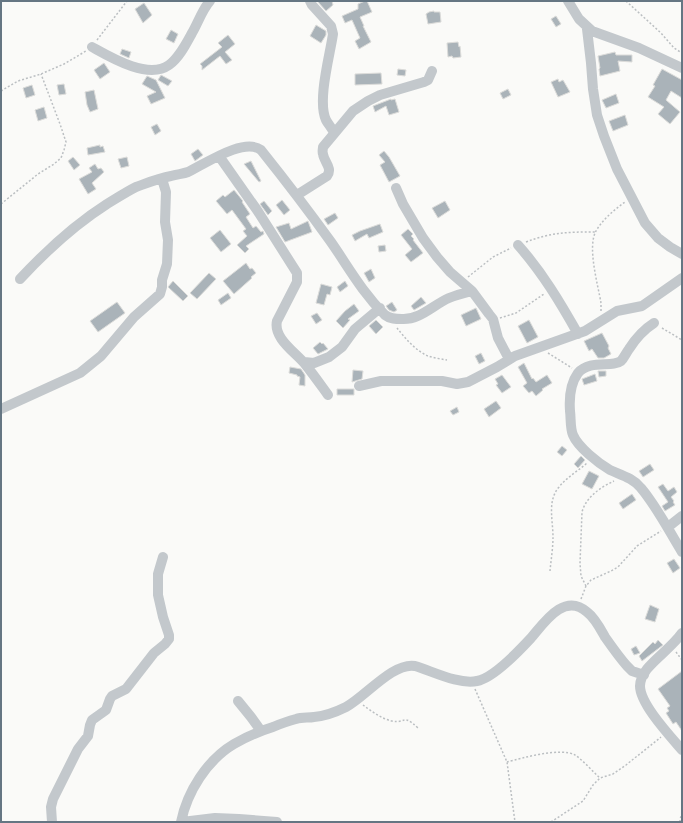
<svg xmlns="http://www.w3.org/2000/svg" width="683" height="823" font-family="'Nunito Sans',sans-serif">
  <rect width="100%" height="100%" fill="#fafaf8"/>
  <path fill="#aab3b9" stroke="#dcdcda" d="M317,1H332L333,5L326,11Z
    M365,1H367L372,12L360,17L364,26H363L371,42L359,49L355,41L360,38L352,20L345,23L342,16L358,9V4Z
    M144,3L152,15L143,23L135,9Z
    M434,11V12H440L441,22L428,24L426,14L429,12Z
    M556,16L561,24L556,27L551,19Z
    M316,25L326,31V35L321,43L310,36Z
    M171,30L178,34L174,43L166,39Z
    M228,35L235,44L225,52L232,60L226,64L220,56L202,70V66L200,64L222,47L218,43Z
    M458,42L459,47L460,46L461,57L453,58L452,56L448,57L447,43Z
    M122,49L131,52L129,58L120,54Z
    M615,52L616,55H632V62L618,61L620,71L600,76L599,69L600,68L598,56Z
    M104,63L110,72L100,79L94,70Z
    M398,69L406,70L405,76L397,75Z
    M662,69L682,80V98L671,91L666,100L680,112L670,124L658,114L664,107L648,97L655,86L653,85Z
    M381,73L382,84L355,85V74Z
    M161,75L172,81L168,86L158,80Z
    M147,76L156,80L165,98L151,104L147,96L156,92L142,84Z
    M558,79L559,82L563,80L570,92L558,97L551,82Z
    M64,84L66,94L59,95L57,85Z
    M32,85L35,95L26,98L23,88Z
    M508,89L511,95L503,99L500,93Z
    M94,90L98,109L90,112L87,105L85,92Z
    M616,94L619,103L606,108L602,100Z
    M391,99V100L395,99L399,112L389,115L386,106L375,112L373,106Z
    M44,107L47,118L38,121L35,110Z
    M625,115L628,125L613,131L609,121Z
    M157,124L161,131L155,135L151,127Z
    M100,145V147L103,146L105,152L88,155L87,148Z
    M198,149L203,155L195,161L191,154Z
    M384,151L389,157L400,176L389,182L380,165L385,162L379,155Z
    M73,157L80,165L74,170L68,161Z
    M127,157L129,166L121,168L118,159Z
    M251,161L261,181L259,182L244,164Z
    M95,164L98,169L101,168L104,172L92,183L96,189L88,194L79,179L92,172L89,168Z
    M234,190L243,201L242,202L250,214L246,217L253,228L256,226L261,232L263,231L264,234L246,246L249,249L245,253L237,245L247,236L243,231L246,229L232,210L227,214L216,201L223,195L225,197Z
    M282,200L290,210L284,215L276,205Z
    M264,201L272,211L268,215L260,204Z
    M445,201L450,210L438,218L432,208Z
    M335,213L338,218L328,225L324,219Z
    M308,221L312,232L285,242L276,227L289,223L291,229Z
    M380,224L383,232L369,238L367,234L355,241L352,235L360,231Z
    M408,229L413,234L411,236L414,239L413,240L423,253L411,262L405,255L412,249L401,235Z
    M220,230L231,244L221,252L210,238Z
    M385,245L386,251L379,252L378,246Z
    M246,263L250,269L252,268L256,273L251,277L252,278L234,294L223,281Z
    M371,269L375,278L369,282L364,273Z
    M209,273L216,279L197,299L190,293Z
    M173,281L188,296L183,301L168,287Z
    M345,281L348,286L340,292L337,287Z
    M321,284L332,287L330,295L327,294L324,305L316,303Z
    M228,293L231,298L221,305L218,300Z
    M421,297L426,303L414,310L411,306Z
    M117,302L125,313L98,332L90,321Z
    M392,302L397,310L394,312L389,310L386,306Z
    M354,304L359,311L348,319L350,320L343,328L336,321L345,311Z
    M476,308L481,319L466,326L461,315Z
    M317,313L322,320L316,324L311,316Z
    M376,320L383,327L376,334L369,326Z
    M529,320L538,337L527,343L518,326Z
    M602,333L609,346L608,348L611,354L604,358H598L592,349L589,351L584,341Z
    M320,342L322,344L323,343L328,349L318,354L313,348Z
    M481,353L485,361L479,364L475,356Z
    M524,363L532,379L533,378L536,382L547,375L552,383L542,389L543,390L536,396L532,391L529,393L523,386L527,383L518,367Z
    M290,367L301,369L305,375V386L299,385L300,377L297,376V375L289,373Z
    M353,370L363,371L362,379L352,382Z
    M598,371H606V376L599,377Z
    M595,374L597,381L584,385L582,379Z
    M502,375L511,387L502,393L496,385L498,384L495,379Z
    M337,389H354V395H337Z
    M496,401L501,408L489,417L484,409Z
    M457,407L459,412L453,415L450,411Z
    M562,446L567,450L562,456L557,452Z
    M581,456L585,460L578,468L574,464Z
    M650,464L654,470L643,477L639,471Z
    M589,471L599,476L592,489L582,484Z
    M663,484L668,491L674,487L677,492L671,497L674,501L673,502L675,505L665,511L662,506L668,502L658,487Z
    M632,494L636,500L623,509L619,503Z
    M674,559L680,568L673,573L667,563Z
    M650,605L659,609L655,622L645,619Z
    M658,640L663,645L642,661L639,656L653,642L655,644Z
    M636,646L640,653L634,655L631,649Z
    M682,671V731L676,722L673,724L666,713L669,711L667,708L670,706L658,689Z"/>
  <g fill="none" stroke-linecap="round" stroke-linejoin="round">
    <path stroke="#bbbfc2" stroke-width="1.5" stroke-dasharray="2 2" stroke-linecap="butt" d="M626,1L661,33L674,48L682,53
      M97,40L127,1
      M1,91L18,81L41,74L64,64L86,51
      M1,204L38,174L54,164L61,158L64,150L66,142L60,124L41,74
      M526,242C552,232 568,232 595,232
      M468,277L493,257L511,248
      M601,311V303C598,285 587,247 596,231C603,219 614,210 625,202
      M500,318L516,313L544,294
      M397,328C405,338 416,351 428,356C434,358 441,359 447,360
      M662,328L682,340
      M548,353L572,368
      M550,571C551,560 553,548 553,537C553,520 547,501 559,487C567,477 578,471 587,463
      M586,586L581,576L580,563L582,512C586,497 601,487 614,481
      M581,599L586,586L591,580L611,571L618,567L637,546L661,531
      M676,652L682,660
      M475,689L507,762L515,822
      M363,705C371,711 382,719 392,721C406,724 402,713 418,728
      M507,762C522,758 561,747 575,755C584,761 592,771 600,778
      M551,822L583,801L593,785L600,778L613,774L626,765L661,737
      M680,822V819L682,814"/>
    <path stroke="#c3c8cc" stroke-width="10" d="M310,1L312,5L331,26L333,34C330,55 317,101 326,120C328,124 332,128 334,133
      M568,1L579,19L592,31L639,48L682,68
      M587,29L591,63L593,89L597,115L604,136L617,169L645,223L658,238L670,247L682,254
      M92,47C110,57 148,80 169,65C179,58 186,44 192,33C198,23 202,10 210,1
      M219,156L257,210L297,273V282L277,321C273,338 295,352 305,364C313,374 320,384 328,395
      M396,188L403,204L423,238L437,257L450,272L472,291L489,314L493,319L498,338L509,359
      M297,195L327,176C333,168 324,162 323,154C322,152 323,149 323,147L353,111L368,101L380,95L424,82L428,80L432,71
      M518,245C542,272 560,302 578,334
      M20,279C47,250 74,225 107,204C117,198 126,192 136,187C147,183 159,178 171,176C177,174 183,174 188,172C205,164 244,137 261,150C285,180 308,210 331,242C349,268 362,292 385,315C390,319 396,319 402,319C420,320 433,305 449,298C456,295 464,293 472,291
      M654,323C643,330 636,338 629,349C626,353 624,358 621,361C612,368 590,359 578,373C570,384 569,397 570,411C571,418 570,428 573,435C578,447 598,463 610,470C621,475 633,478 641,488C657,507 669,531 682,552
      M304,362L314,363L329,357L342,347L355,329L380,308
      M359,386L381,381H442L457,384L468,382L497,367L515,356L585,331L617,311L642,306L682,278
      M1,409L80,373L101,356L134,317L160,294L162,287V280L167,264L168,240L165,222L166,192L162,179
      M668,527L682,516
      M682,633C672,647 658,656 647,669C644,673 640,680 640,686C640,704 670,736 682,750
      M238,701L251,717L261,731
      M52,822L51,807L53,799L78,749L88,736L90,725L92,720L106,710L110,699L112,696L126,689L154,653L165,644L169,639V635L163,617L158,595V574L163,557
      M181,822C187,792 207,760 234,744C246,737 260,731 273,727C280,724 288,721 296,719C302,717 308,718 314,717C325,716 336,712 346,707C365,697 393,662 415,666C432,671 459,685 477,681C493,678 519,651 531,638C544,623 564,592 587,612C595,618 600,628 605,637C612,647 619,657 627,666L632,671L644,675
      M182,822L215,818L239,819L277,822"/>
  </g>
  <rect width="683" height="823" fill="none" stroke="#657683" stroke-width="4"/>
</svg>
